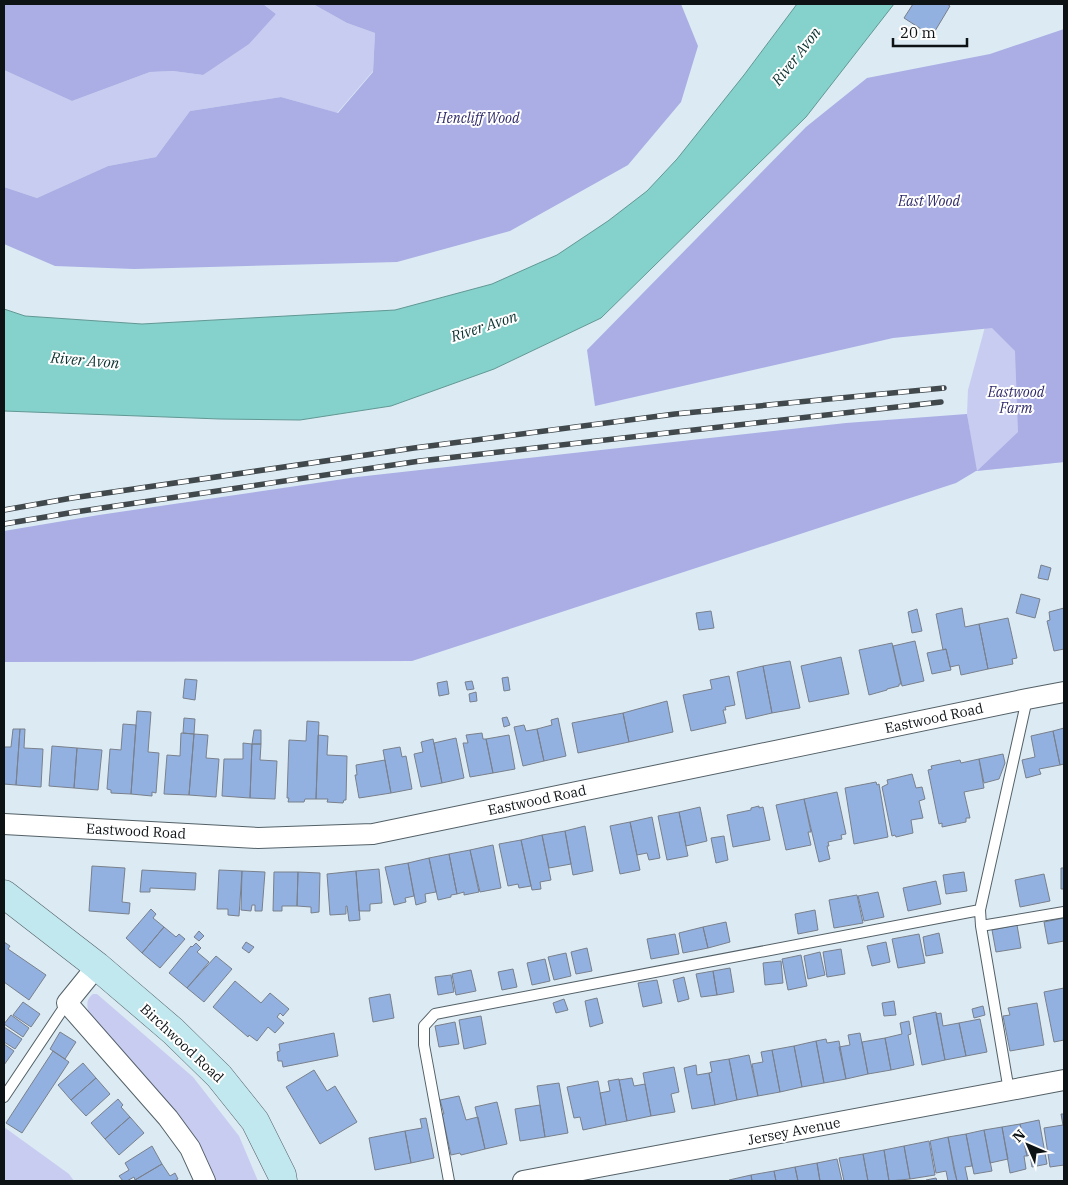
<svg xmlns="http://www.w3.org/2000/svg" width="1068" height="1185" font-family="'IBM Plex Serif',serif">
  <rect width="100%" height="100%" fill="#dbeaf3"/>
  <path fill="#c9ccf1" d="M263,4H313L347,23L375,33L373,71L337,113L281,97L190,111L156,157L108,166L37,198L4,187V70L72,101L150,72L173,71L203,75L276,14Z
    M1056,63L1064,462L976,471L967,414L968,390Z
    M93,994H97L193,1077L239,1136L258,1181H216L207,1159L180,1119L90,1016C87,1008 85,1000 93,994Z
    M4,1127L69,1174L74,1181H4Z"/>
  <path fill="#aaaee4" d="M4,4H263L276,14L249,44L203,75L173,71L150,72L72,101L4,70Z
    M313,4H681L698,46L681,102L628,165L510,231L397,262L134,269L55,266L4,244V187L37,198L108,166L156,157L190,111L281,97L338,113L373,72L375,33L347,23Z
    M1064,29V462L976,471L956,483L412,661L4,662V531L99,515L357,477L846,423L967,414L977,471L1018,432L1015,351L992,328L893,338L595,406L587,350L806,127L867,78L990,54Z"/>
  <path fill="#85d1cb" stroke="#619894" d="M797,4H894L806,117L601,318L494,369L391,406L300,420L220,419L4,411V309L25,316L142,324L395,310L492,284L557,255L608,221L647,191L677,159L744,75Z"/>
  <path fill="#92b1e0" stroke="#79808c" d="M913,4H947L950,6L932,36L904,18Z
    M1041,565L1051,568L1048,580L1038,578Z
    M1021,594L1040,599L1035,618L1016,613Z
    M962,608L965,627L979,624L988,669L961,675L959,665L950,667L946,649L943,650L936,614Z
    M1064,608V649L1054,651L1047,621L1050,620L1049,612Z
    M917,609L922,631L912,633L908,612Z
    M711,611L714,628L699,630L696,613Z
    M1008,618L1017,658L1012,659L1013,664L988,669L979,624Z
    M915,641L924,681L902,686L893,646Z
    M892,643L901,684H899V686L887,689V690L869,695L859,650Z
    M946,649L951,670L932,674L927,653Z
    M841,657L849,694L809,702L801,666Z
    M790,661L800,708L772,713L763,666Z
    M763,666L772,713L746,719L737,672Z
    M729,676L735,705L725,707L726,710H723L726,723L691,731L683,695L712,689L710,680Z
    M508,677L510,690L504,691L502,678Z
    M185,679L197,680L195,700L183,698Z
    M447,681L449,694L439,696L437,683Z
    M472,681L474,689L467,690L465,682Z
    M476,692L477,701L470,702L469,694Z
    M667,701L673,732L629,742L623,713Z
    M137,711L151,712L148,752L159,753L156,793L152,792V796L131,794Z
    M623,713L629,742L578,753L572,723Z
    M507,717L510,725L504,727L502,718Z
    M184,718L195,719L194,734L183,733Z
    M558,718L566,756L544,761L537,729L552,725L551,720Z
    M307,721L319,722L316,799H305L304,802H288L289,798H287L289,740L306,741Z
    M123,724L136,725L131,794L111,793V790L107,789L110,749L121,750Z
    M524,725L526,731L537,729L544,761L523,766L514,727Z
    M1064,728V764L1060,765L1053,731Z
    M13,729H20L16,785L4,784V747H11Z
    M20,729H25L24,748L43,749L41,787L16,785Z
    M254,730H261V744H252Z
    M1053,731L1060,765L1039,769L1041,774L1026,778L1022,760L1035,757L1031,736Z
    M181,733L194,734L189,795L164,794L167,755L180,756Z
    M482,733L483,739H486L493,773L470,777L463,743H468L466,735Z
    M194,734L208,735L206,758L219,759L216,797L189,795Z
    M318,735L328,736L327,755L347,756L346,800H344L343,803L327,802L328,799H316Z
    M509,735L515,769L493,773L486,739Z
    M456,738L464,778L442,783L434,743Z
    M433,739L442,783L421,787L414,754L423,752L421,742Z
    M243,743L252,744L250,798L222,796L224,759H243Z
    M252,744H261L260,760L277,761L275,799L250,798Z
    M52,746L77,748L74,788L49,786Z
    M400,747L402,757L406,756L412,789L391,793L383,750Z
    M77,748L102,750L98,790L74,788Z
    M1003,754L1005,763L999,779L984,783L979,759Z
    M979,759L984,788L964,792L970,818H966V822L942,827V823L939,824L928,770L932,769L931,766L960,760L961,763Z
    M385,760L391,793L359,798L355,775H357L356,765Z
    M912,774L916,788L922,787L925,799L919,801L923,818L911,820L913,833L896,837L895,835L892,836L882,787L888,784L887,780Z
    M876,782L877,785L879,784L888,837L854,844L845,788Z
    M837,792L846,834L841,835L842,839L828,842L829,846H827L830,859L819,862L804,799Z
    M804,799L811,832H808L811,845L786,850L776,805Z
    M759,806V808L763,807L770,840L733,847L727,815L751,810V808Z
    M700,807L707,841L686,846L679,812Z
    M679,812L688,856L667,860L658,816Z
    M652,817L660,858L649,860L647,853L637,855L630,822Z
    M630,822L640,870L620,874L610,826Z
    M585,826L593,871L573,875L565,831Z
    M565,831L571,864L549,868L542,835Z
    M542,835L551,880L540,882L541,889L532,890L521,840Z
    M724,836L728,860L716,863L711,838Z
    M521,840L531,886L519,888L518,884L508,886L499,844Z
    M493,845L501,888L480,892L470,850Z
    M470,850L479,892L464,895V892L457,894L449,854Z
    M449,854L457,894L451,895V897L438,900L429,858Z
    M429,858L436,892L425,894L426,902L416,905L408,863Z
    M408,863L414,896L405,898L406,902L394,905L385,867Z
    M92,866L125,868L122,902L130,903L129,914L89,911Z
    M1061,868H1064V889H1061Z
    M379,869L382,903L370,904V911H359L356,871Z
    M142,870L196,873L195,890L150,888V892H140Z
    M219,870L242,871L239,916L228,915V909H217Z
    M242,871L265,872L262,911H255V905H252L251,911L241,910Z
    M356,871L360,920L349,921L347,906H346V914L330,915L327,874Z
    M274,872H298L297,906H282V911H273Z
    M298,872L320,873L319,912L311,913V907L297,906Z
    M964,872L967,891L946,894L943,875Z
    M1044,874L1050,901L1020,907L1015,880Z
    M936,881L941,904L908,911L903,888Z
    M878,892L884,917L864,921L858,896Z
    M857,895L863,923L834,928L829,900Z
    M151,909L156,914L153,918L164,927L142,953L126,938Z
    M815,910L818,930L798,934L795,914Z
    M1064,918V941L1048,944L1044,922Z
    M726,922L730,942L708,948L703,927Z
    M1017,925L1021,948L996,952L992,930Z
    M164,927L176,937L179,934L185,939L160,968L142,953Z
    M703,927L708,948L683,953L679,933Z
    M199,931L204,936L199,941L194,937Z
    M939,933L943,953L926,956L923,937Z
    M675,934L679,954L651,959L647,939Z
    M919,934L925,963L898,968L892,939Z
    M4,942L10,946L8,949L46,975L29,1000L4,982Z
    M246,942L254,947L249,953L242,948Z
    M886,942L890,962L872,966L867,946Z
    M196,943L201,948L197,952L209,962L187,988L169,973L191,946L192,947Z
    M587,948L592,971L576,974L571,952Z
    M841,949L845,974L827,977L823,952Z
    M820,952L825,975L808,979L804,956Z
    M566,953L571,976L554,980L548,957Z
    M801,955L807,986L788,990L782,959Z
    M216,956L232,969L204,1002L187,988Z
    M545,959L550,981L532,985L527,963Z
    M781,961L783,983L765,985L763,963Z
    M730,968L734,992L717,995L713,971Z
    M513,969L517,987L502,990L498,972Z
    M471,970L476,991L456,995L452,974Z
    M713,971L717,995L701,997L696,974Z
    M451,975L454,992L438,995L435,977Z
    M684,977L689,999L678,1002L673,980Z
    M657,980L662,1003L643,1007L638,983Z
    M235,981L261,1003L270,993L289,1009L283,1016L280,1013L277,1017L284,1023L275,1033L268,1027L257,1041L249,1035L248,1037L213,1007Z
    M1064,988V1040L1054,1042L1044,992Z
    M390,994L394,1018L373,1022L369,998Z
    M597,998L603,1023L590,1027L585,1001Z
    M564,999L568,1010L556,1013L553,1003Z
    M894,1001L896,1015L884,1016L882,1003Z
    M23,1002L40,1014L31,1027L13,1015Z
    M1037,1003L1044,1045L1010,1051L1003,1016L1010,1015L1008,1008Z
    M983,1006L985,1015L974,1018L972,1009Z
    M936,1012L945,1060L922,1065L913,1017Z
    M941,1013L943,1026L959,1023L966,1056L945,1060L936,1014Z
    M11,1015L29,1028L23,1037L4,1024Z
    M481,1016L486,1044L464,1049L459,1020Z
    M980,1019L987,1052L966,1056L959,1023Z
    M909,1021L911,1034L908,1035L914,1065L891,1070L885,1038L902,1034L900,1023Z
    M455,1022L459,1044L439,1047L435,1026Z
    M4,1027L22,1039L15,1049L4,1042Z
    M60,1032L76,1042L65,1059L50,1049Z
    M334,1033L338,1056L283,1067L282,1061H278L277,1052L280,1051L279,1044Z
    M860,1033L868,1074L846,1079L839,1047L850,1045L848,1035Z
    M885,1038L891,1070L868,1074L862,1042Z
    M826,1039L827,1043L839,1041L846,1079L824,1083L816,1041Z
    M816,1041L824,1083L802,1087L794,1046Z
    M4,1044L14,1051L4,1065Z
    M794,1046L802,1087L780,1092L772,1050Z
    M772,1050L780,1092L758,1096L752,1064L763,1062L761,1052Z
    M53,1051L69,1062L22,1133L6,1123Z
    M749,1055L758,1096L737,1100L729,1059Z
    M729,1059L737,1100L715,1105L709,1073L712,1072L710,1062Z
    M83,1063L96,1078L71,1100L58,1085Z
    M696,1065L697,1075L709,1073L715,1105L692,1109L684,1068Z
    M674,1067L679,1092L671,1094L675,1112L651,1116L643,1073Z
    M314,1070L327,1091L335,1086L357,1122L320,1144L286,1087Z
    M96,1078L110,1094L86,1116L71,1100Z
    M632,1078L634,1086L645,1084L651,1116L627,1121L619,1080Z
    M619,1079L627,1121L606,1125L600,1093L610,1091L608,1081Z
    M598,1081L606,1125L583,1130L580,1117L574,1118L567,1087Z
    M559,1083L568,1133L545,1137L537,1086Z
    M459,1096L466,1120L478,1117L485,1149L461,1155L460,1153L451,1155L442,1114H444L440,1100Z
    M118,1099L123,1105L121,1107L130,1117L105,1139L91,1123Z
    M497,1102L507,1144L485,1149L475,1107Z
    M540,1105L545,1137L520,1141L515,1109Z
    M1061,1114H1064V1165L1050,1167L1044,1128L1063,1125Z
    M130,1117L144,1133L119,1155L105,1139Z
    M426,1118L434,1158L411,1163L405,1131L422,1128L420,1119Z
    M1039,1120L1047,1164L1032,1167L1030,1155L1027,1156L1020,1124Z
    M1020,1124L1027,1156H1024L1026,1169L1010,1173L1002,1127Z
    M1002,1127L1008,1159L990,1163L984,1130Z
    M984,1130L992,1171L974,1174L966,1134Z
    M405,1131L411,1163L375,1170L369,1138Z
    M966,1134L972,1166L965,1167L968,1181H957L948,1137Z
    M948,1137L954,1170L957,1181H948L946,1171L936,1173L930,1141Z
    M929,1141L935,1175L910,1179L904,1146Z
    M152,1146L162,1164L135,1180L134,1177L127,1181H123L119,1176L129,1170L125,1163Z
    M904,1146L910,1179L889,1181L884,1150Z
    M884,1150L889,1181H868L863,1154Z
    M863,1154L868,1181H844L839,1158Z
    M837,1159L842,1181H820L817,1163Z
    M817,1163L820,1181H798L795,1167Z
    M162,1164L170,1176L175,1173L178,1179L174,1181H136L135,1180Z
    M795,1167L798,1181H776L774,1171Z
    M774,1171L776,1181H752L751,1175Z
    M751,1175L752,1181H729V1180Z
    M936,1178L937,1181H926V1180Z"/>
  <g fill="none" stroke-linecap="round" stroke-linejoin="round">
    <g stroke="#536067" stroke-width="12">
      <path id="lane" d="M981,926L1064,912
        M1009,1091L981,926L980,910L1027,699
        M4,1097L67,1003
        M449,1181L424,1045V1026L435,1014L980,910"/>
    </g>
    <g stroke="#536067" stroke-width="22">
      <path id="street" d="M4,824L258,838L373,834L1027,699L1064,692
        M97,966L67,1003L168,1118L190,1148L205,1181
        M523,1181L1064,1080"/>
    </g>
    <g stroke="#536067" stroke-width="29">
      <path id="secondary" d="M4,894L97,966L173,1031L219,1076L255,1121L282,1175L283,1181"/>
    </g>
    <use href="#lane" stroke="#fff" stroke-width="10"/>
    <use href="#street" stroke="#fff" stroke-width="20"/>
    <use href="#secondary" stroke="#c1e8ef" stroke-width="28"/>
    <g stroke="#41494d" stroke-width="5.5">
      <path id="rail" d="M4,510L72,498L414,448L675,414L944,388
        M4,524L75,512L420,461L941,402"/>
    </g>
    <use href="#rail" stroke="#fff" stroke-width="4" stroke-dasharray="11" stroke-linecap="butt"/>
  </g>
  <g text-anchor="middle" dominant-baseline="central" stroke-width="4" stroke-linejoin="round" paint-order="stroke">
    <g font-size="14" font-style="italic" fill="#2e2a69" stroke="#fff">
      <text x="478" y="118">Hencliff Wood</text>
      <text x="929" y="201">East Wood</text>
      <text x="1016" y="392">Eastwood<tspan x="1016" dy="16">Farm</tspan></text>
    </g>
    <g font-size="14" fill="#0d1215" stroke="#fff">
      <text transform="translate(934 718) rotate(-12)">Eastwood Road</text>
      <text transform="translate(537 800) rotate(-12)">Eastwood Road</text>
      <text transform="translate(136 831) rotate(3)">Eastwood Road</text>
      <text transform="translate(182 1043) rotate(43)">Birchwood Road</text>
      <text transform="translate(794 1131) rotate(-11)">Jersey Avenue</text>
    </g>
    <g font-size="15" font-style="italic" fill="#0a312f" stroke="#fff">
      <text transform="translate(796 56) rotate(-52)">River Avon</text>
      <text transform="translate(484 326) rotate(-18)">River Avon</text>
      <text transform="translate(85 360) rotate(5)">River Avon</text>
    </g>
  </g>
  <rect width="1068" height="1185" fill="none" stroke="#0d1215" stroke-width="10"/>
  <g transform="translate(1028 1145) rotate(315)" stroke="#ffffff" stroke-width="4" paint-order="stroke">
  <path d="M0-4L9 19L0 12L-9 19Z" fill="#0d1215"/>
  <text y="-8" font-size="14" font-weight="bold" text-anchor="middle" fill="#0d1215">N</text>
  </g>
  <path d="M893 38v8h74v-8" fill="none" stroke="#0d1215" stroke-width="2.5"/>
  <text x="900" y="38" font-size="15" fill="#0d1215" stroke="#ffffff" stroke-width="4" paint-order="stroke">20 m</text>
</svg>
